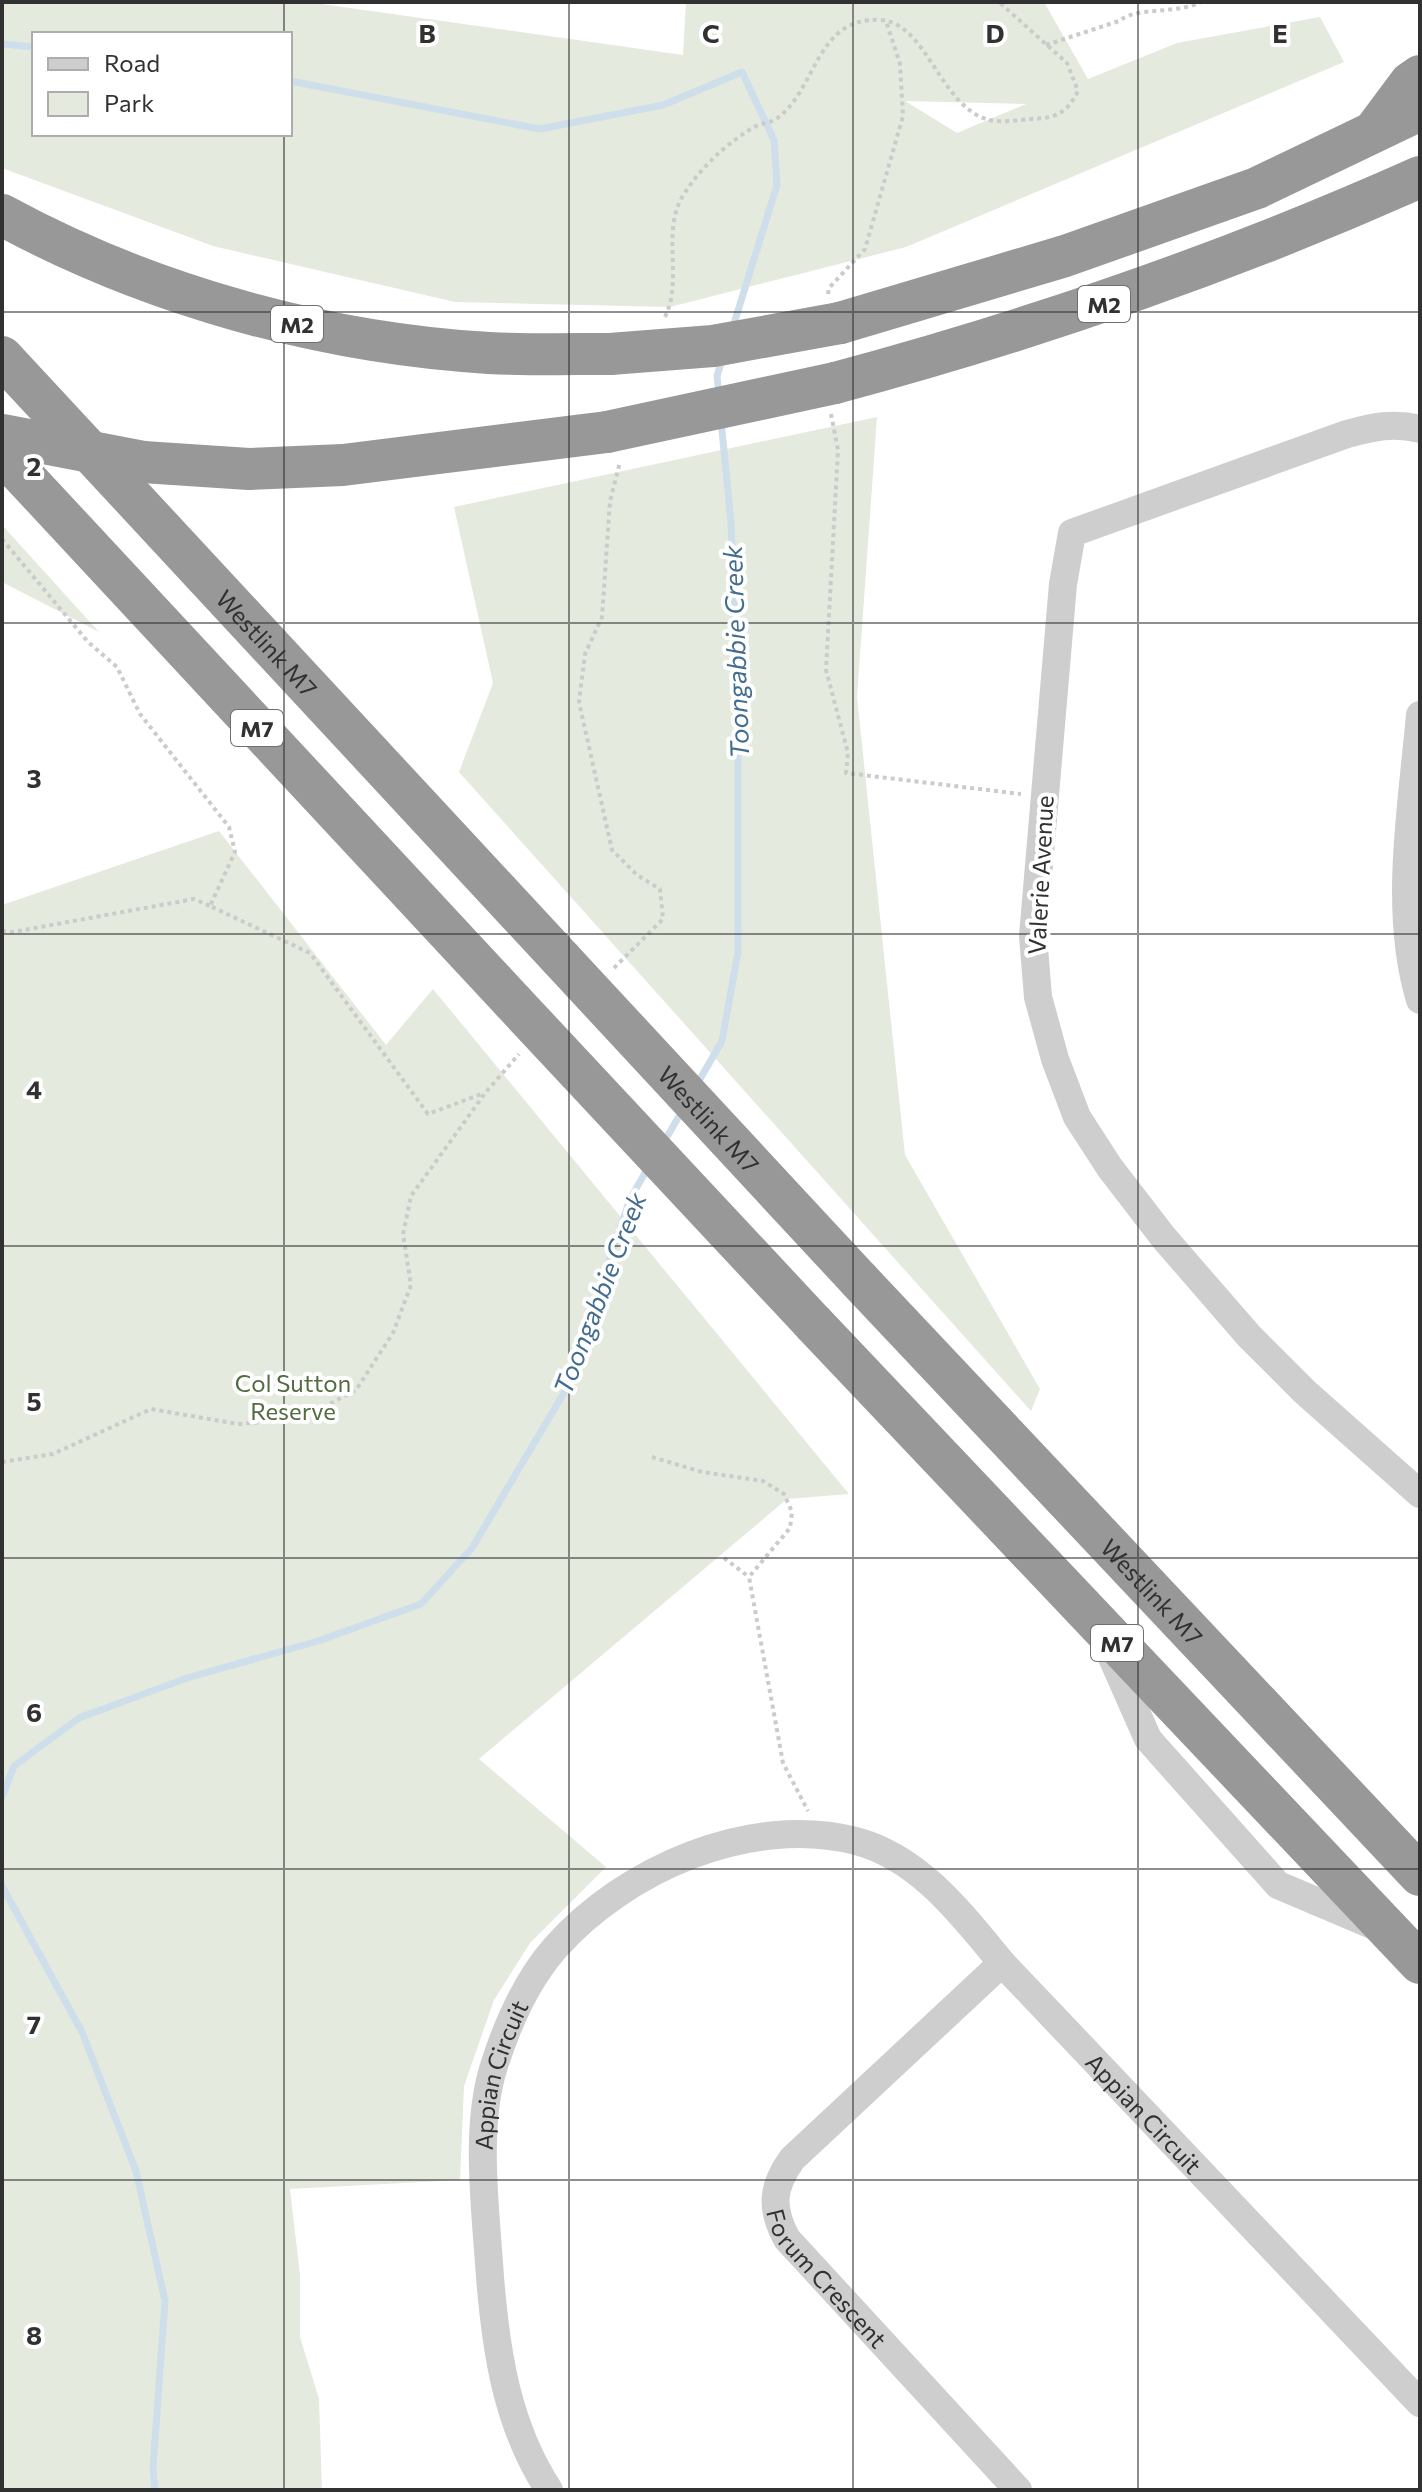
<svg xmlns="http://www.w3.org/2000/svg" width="1422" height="2492" font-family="Commissioner,sans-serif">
  <rect width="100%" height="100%" fill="#fff"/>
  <path fill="#e4eade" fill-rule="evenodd" d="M2,2H307L683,55L686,2H1044L1088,79L1177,43L1320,17L1344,62L906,247L670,307L455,302L213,246L2,168ZM290,34V134H34V34ZM905,101L1025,104H1026L957,133Z
    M877,417L857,697L905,1155L1040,1389L1031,1411L459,772L493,683L454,507Z
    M2,525L99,632L2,582Z
    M219,831L386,1045L433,989L849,1494L787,1499L479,1759L606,1867L530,1943L494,2000L464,2086L460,2180L290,2189L300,2275V2337L319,2399L322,2490H2V905Z"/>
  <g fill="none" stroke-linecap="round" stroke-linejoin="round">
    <path stroke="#cedeeb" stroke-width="7" d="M2,44L34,47
      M290,81L540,129L663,105L742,72L774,140L777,185L732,330
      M719,395L717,376L723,357
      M696,1086L722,1041L738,952V717L731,522L721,420
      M664,1142L682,1111
      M2,1797L14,1766L79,1718L187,1678L318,1641L421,1604L472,1548L565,1391L630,1199L649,1166
      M2,1886L82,2032L136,2171L165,2301L153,2468L155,2490"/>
    <path stroke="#cbcbcb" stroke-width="4" stroke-dasharray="4 4" stroke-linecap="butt" d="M1046,45L1119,21C1138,6 1174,15 1201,2
      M828,294L829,288L865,249L903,116L900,64L886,21
      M665,317C684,278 660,231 684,194C702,166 726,144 754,127C761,123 770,123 776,119C817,91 815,16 881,20C927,23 940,107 989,120C1001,123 1019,120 1031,119C1057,118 1067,113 1078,91L1067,63L999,2
      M831,414L838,450L826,670L848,753L846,773L1021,794
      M2,539L88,642L117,667L140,714L229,827L235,852L210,906L310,953L428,1114L484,1093
      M2,931L13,932L194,899L210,906
      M614,968L663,919L660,889L637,875L612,850L579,702L585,654L602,617L610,501L620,462
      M652,1457L702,1472L763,1481L784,1494L792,1512L790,1528L749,1577L783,1763L808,1811
      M2,1462L53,1454L151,1409L238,1424L301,1419L356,1390L393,1333L411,1285L403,1234L411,1196L486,1092L519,1054
      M724,1558L749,1577"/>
    <g stroke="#cecece" stroke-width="28">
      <path d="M1420,429C1393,422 1373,427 1347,434L1072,533L1063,584L1033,936L1038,997L1055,1059L1077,1117L1110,1168L1164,1238L1249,1336L1305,1392L1420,1494"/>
      <path d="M1420,715C1412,806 1393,911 1420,1000"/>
      <path d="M1106,1644L1148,1739L1278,1885L1377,1927"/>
      <path id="s1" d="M1002,1963L792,2159C772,2187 770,2208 787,2239L1018,2490"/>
      <path id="s2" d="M549,2490C507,2426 496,2352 490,2277C486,2213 474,2128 494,2066C507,2025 527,1980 555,1948C625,1869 750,1814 856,1841C920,1858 962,1915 1002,1963L1420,2403"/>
    </g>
    <g stroke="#989898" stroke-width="42">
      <path d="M1375,130L1410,83L1420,76"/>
      <path d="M2,215C149,295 322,343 489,353C529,355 570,354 610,354"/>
      <path d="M840,323L1065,256L1257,188L1420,110"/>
      <path id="s3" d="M2,357L561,959"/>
      <path d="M835,383C1036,329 1230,262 1420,177"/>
      <path d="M2,453L513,1002"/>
      <path d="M143,462L249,469L343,465L607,432"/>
      <path id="s4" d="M859,1280L1420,1875"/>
      <path d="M814,1324L1420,1963"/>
    </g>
    <g stroke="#989898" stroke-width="42">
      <path d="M610,354L713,346L840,323"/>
      <path d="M607,432L835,383"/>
      <path d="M2,435L143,462"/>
      <path id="s5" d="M561,959L859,1280"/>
      <path d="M513,1002L814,1324"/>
    </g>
  </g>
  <path fill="none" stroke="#313131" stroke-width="2" stroke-opacity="0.55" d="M284,2V34M569,2V2490M853,2V2490M1138,2V2490M284,134V2490M2,312H1420M2,623H1420M2,934H1420M2,1246H1420M2,1558H1420M2,1869H1420M2,2180H1420"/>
  <g text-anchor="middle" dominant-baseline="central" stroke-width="8" stroke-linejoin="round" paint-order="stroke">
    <g fill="#fff" stroke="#6f6f6f" stroke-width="2">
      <rect x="1078" y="286" width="52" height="36" rx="6"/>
      <rect x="271" y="306" width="52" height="36" rx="6"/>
      <rect x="231" y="710" width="52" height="36" rx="6"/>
      <rect x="1091" y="1625" width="52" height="36" rx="6"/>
    </g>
    <g font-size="22" font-weight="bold" fill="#313131">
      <text x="1104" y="304">M2</text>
      <text x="297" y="324">M2</text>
      <text x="257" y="728">M7</text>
      <text x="1117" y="1643">M7</text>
    </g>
    <g font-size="24" fill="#313131" stroke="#fff">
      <text stroke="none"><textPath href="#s3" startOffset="390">Westlink M7</textPath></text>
      <text transform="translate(1040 875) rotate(-87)">Valerie Avenue</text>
      <text stroke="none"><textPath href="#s5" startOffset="218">Westlink M7</textPath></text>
      <text stroke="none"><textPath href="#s4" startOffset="428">Westlink M7</textPath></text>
      <text stroke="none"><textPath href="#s2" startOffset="428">Appian Circuit</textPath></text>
      <text stroke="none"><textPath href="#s2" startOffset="1304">Appian Circuit</textPath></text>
      <text stroke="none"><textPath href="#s1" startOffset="428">Forum Crescent</textPath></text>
    </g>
    <g font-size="24" fill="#526b41" stroke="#fff">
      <text x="293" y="1382">Col Sutton<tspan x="293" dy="28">Reserve</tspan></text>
    </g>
    <g font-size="26" font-style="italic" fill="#436d8f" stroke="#fff">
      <text transform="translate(735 652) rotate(-92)">Toongabbie Creek</text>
      <text transform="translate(599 1293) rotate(-69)">Toongabbie Creek</text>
    </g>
  </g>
  <g font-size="26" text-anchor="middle" font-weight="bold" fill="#313131" stroke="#fff" stroke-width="8" stroke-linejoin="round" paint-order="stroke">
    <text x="427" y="43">B</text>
    <text x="711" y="43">C</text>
    <text x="995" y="43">D</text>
    <text x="1280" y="43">E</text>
    <text x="34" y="476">2</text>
    <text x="34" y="788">3</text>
    <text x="34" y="1099">4</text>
    <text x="34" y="1411">5</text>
    <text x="34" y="1722">6</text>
    <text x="34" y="2034">7</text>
    <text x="34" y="2345">8</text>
  </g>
  <rect width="1422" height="2492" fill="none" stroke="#313131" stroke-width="8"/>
  <rect x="32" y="32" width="260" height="104" fill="#ffffff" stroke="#adadad" stroke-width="2"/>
  <rect x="48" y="58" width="40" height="12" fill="#cecece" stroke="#adadad" stroke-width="2"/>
  <text x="104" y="72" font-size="24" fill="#313131">Road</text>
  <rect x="48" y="92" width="40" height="24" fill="#e4eade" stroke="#adadad" stroke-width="2"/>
  <text x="104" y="112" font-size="24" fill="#313131">Park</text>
</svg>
